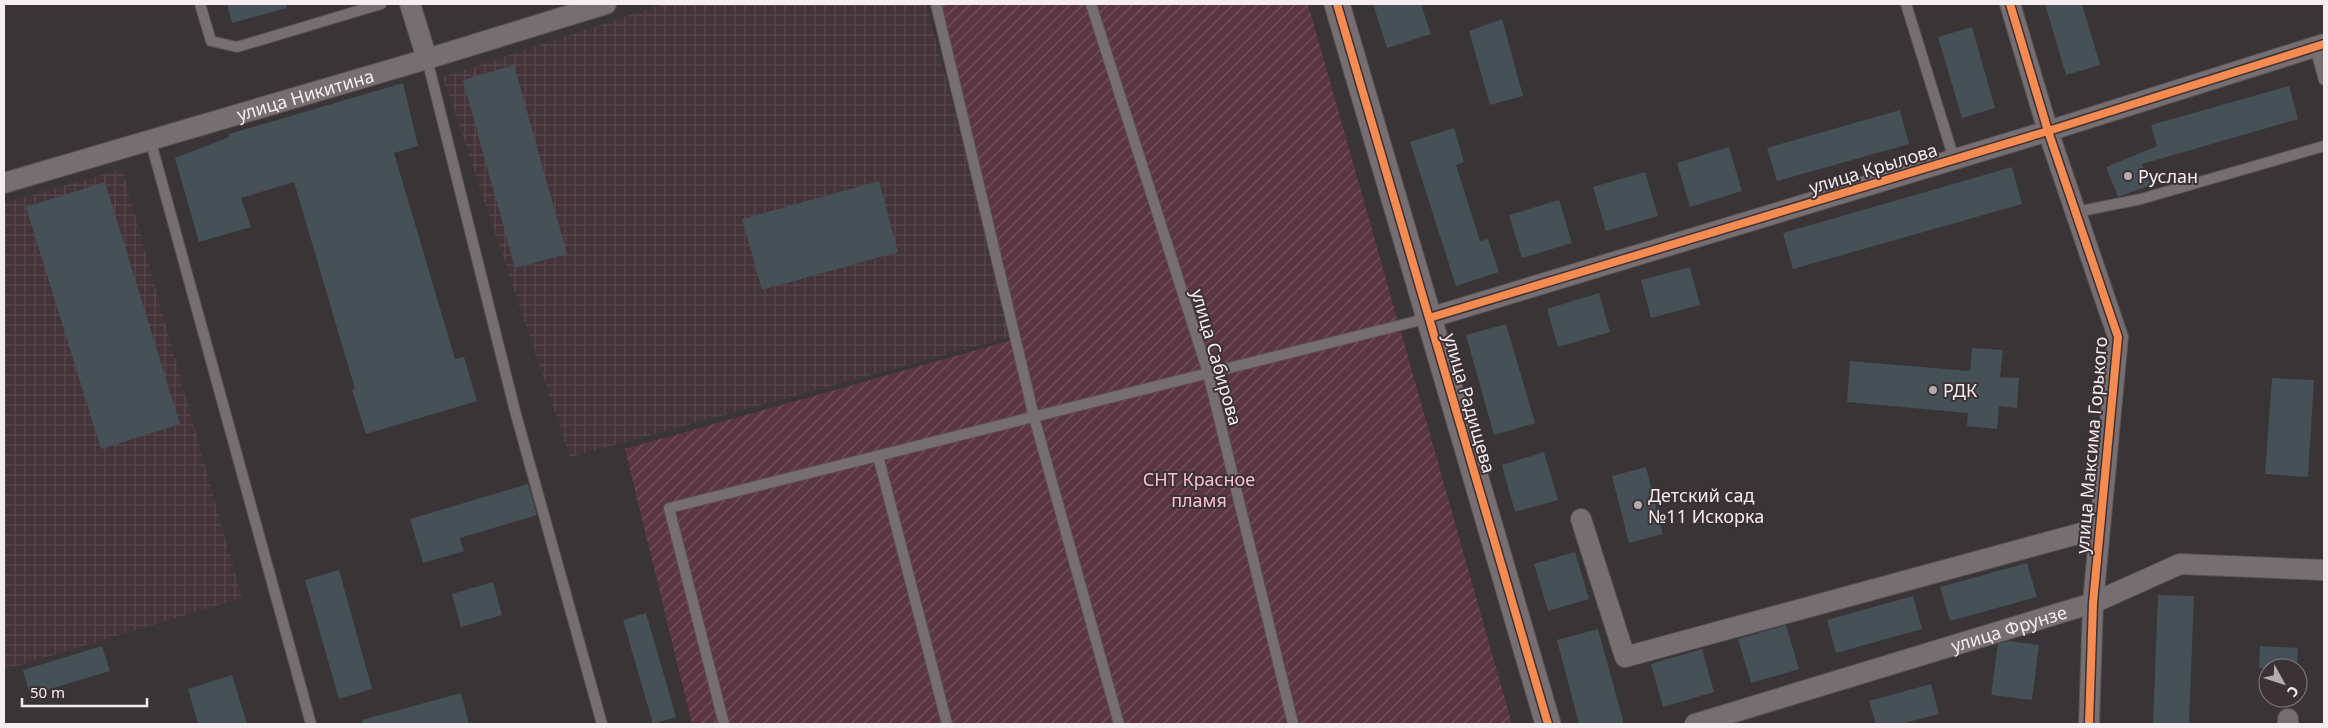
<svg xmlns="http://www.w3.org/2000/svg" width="2328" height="728" font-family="'Noto Sans',sans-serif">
  <defs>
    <pattern id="industrial-grid" width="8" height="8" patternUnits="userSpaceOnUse" patternTransform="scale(1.25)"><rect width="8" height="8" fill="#443439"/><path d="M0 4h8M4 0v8" fill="none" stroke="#56484c"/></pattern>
    <pattern id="garden-furrows" width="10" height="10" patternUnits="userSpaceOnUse" patternTransform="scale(1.25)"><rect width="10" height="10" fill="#5c3544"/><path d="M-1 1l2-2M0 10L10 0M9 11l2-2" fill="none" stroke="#74535f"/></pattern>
  </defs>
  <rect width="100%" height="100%" fill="#393436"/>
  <path fill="url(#industrial-grid)" d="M664,4H926L1014,336L570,457L443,77Z
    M122,169L242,598L4,670V203Z"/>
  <path fill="url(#garden-furrows)" d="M931,4H1308L1512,724H692L625,449L1019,338Z"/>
  <path fill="#455057" d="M227,4H286L287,8L232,23Z
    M1373,4H1421L1431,34L1387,48Z
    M2045,4H2082L2100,65L2066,75Z
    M1502,19L1523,96L1490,105L1469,31Z
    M1972,27L1995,108L1962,118L1938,37Z
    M514,65L567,254L515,268L463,80Z
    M403,83L418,146L394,153L455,359L464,357L477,401L366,434L352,390L355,389L294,182L241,198L251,227L199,242L175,158L229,137V134Z
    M2289,86L2298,119L2142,164L2151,185L2118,197L2106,167L2157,146L2151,125Z
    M1900,110L1909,144L1777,181L1767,148Z
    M1454,128L1464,162L1456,165L1480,241L1488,239L1499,272L1456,286L1410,142Z
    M1729,147L1742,191L1690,207L1677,163Z
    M2012,167L2022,204L1793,269L1783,233Z
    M1645,172L1658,216L1606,231L1593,187Z
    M879,181L898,252L762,290L742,219Z
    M105,182L180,424L101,449L26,207Z
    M1559,200L1572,243L1522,258L1509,215Z
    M1690,267L1700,305L1651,318L1641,280Z
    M1599,293L1610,332L1558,347L1547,309Z
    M1506,324L1535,423L1494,435L1466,335Z
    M1972,348L2003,350L2000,377L2019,378L2017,408L1999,406L1997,429L1967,426L1968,413L1847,402L1850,361L1970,371Z
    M2272,378L2314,380L2308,477L2265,474Z
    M1544,452L1558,500L1515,512L1502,465Z
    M1646,467L1663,534L1629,543L1612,476Z
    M528,484L537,515L460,538L464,551L423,563L410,519Z
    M1575,552L1589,599L1548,611L1534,564Z
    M2027,563L2037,597L1950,621L1940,587Z
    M339,570L372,689L339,699L305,580Z
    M493,582L502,615L461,627L452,594Z
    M2158,595L2194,596L2189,724H2153Z
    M1913,596L1922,629L1836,653L1827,620Z
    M646,613L676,717L653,724L623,620Z
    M1786,625L1799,669L1751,683L1738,639Z
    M1598,629L1624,724H1579L1557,640Z
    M2009,641L2039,645L2032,700L1991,695L1998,644Z
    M102,646L110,671L30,695L23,670Z
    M2260,646L2298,648L2297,668H2259Z
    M1702,649L1714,692L1663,707L1651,664Z
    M232,675L247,724H198L188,689Z
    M1931,684L1939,714L1900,724H1876L1869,701Z
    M461,693L469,724H363L362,720Z"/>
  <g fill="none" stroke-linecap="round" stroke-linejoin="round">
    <g stroke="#565254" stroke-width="12">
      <path id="service" d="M200,4L211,41L237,47L381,4
        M936,4L1034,417L1119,724
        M1091,4L1208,373L1293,724
        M1906,4L1954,159
        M2315,47L2324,80
        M427,59L515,411L602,724
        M150,139L311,724
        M2076,212L2141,199L2324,146
        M878,456L947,724
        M724,724L669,508L1429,318"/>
    </g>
    <g stroke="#565254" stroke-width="22">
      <g id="minor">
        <path d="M410,4L427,59"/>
        <path d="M2010,4L2048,131L2118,337L2093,603L2089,724"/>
        <path id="s1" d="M4,183L427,59L606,4"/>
        <path d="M1429,318L2048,131L2324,44"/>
        <path d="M1581,519L1625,657L2100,528"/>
        <path d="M2288,719V724"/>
        <path id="s2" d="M1695,724L2093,603L2180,564L2324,570"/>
      </g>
    </g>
    <g stroke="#565254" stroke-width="27">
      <path id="tertiary" d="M1337,4L1548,724"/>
    </g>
    <use href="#service" stroke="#766e71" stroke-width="10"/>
    <use href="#minor" stroke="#766e71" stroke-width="20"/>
    <use href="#tertiary" stroke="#766e71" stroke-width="25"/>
    <g stroke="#3c3135" stroke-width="11">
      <path id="cycleway" d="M1337,4L1548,724
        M2010,4L2048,131L2118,337L2093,603L2089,724
        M1429,318L2048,131L2324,44"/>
    </g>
    <use href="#cycleway" stroke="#f68b52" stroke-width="8"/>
  </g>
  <g fill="#b3acaf" stroke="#3c3135" stroke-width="2">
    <circle cx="2128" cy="176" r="5"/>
    <circle cx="1933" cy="390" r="5"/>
    <circle cx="1638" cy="505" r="5"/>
  </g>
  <g text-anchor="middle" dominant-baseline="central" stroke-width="4" stroke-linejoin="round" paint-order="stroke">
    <g font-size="18" fill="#f5edf0" stroke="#3c3135">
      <text stroke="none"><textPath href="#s1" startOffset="314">улица Никитина</textPath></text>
      <text transform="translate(1873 168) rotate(-17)">улица Крылова</text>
      <text transform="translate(1217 357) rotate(74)">улица Сабирова</text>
      <text transform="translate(1470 403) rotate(74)">улица Радищева</text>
      <text transform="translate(2091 445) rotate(-85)">улица Максима Горького</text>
      <text stroke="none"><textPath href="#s2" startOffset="328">улица Фрунзе</textPath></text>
    </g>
    <g font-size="18" fill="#f5edf0" stroke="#3c3135" text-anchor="start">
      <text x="2138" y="176">Руслан</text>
      <text x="1943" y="390">РДК</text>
      <text x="1648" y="495">Детский сад<tspan x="1648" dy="21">№11 Искорка</tspan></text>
    </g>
    <g font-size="18" fill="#f9c0d4" stroke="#3c3135">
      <text x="1199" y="479">СНТ Красное<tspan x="1199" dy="21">пламя</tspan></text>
    </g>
  </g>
  <rect width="2328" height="728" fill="none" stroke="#f5edf0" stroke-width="10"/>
  <g transform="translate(2283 683) rotate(130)"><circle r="24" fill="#3c3135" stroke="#867c80"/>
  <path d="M0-4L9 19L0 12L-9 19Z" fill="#b3acaf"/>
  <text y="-8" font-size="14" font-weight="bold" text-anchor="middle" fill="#f5edf0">С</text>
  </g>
  <path d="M22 698v8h125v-8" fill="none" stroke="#f5edf0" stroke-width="2.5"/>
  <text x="30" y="698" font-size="15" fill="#f5edf0" stroke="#3c3135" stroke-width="4" paint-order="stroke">50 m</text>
</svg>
